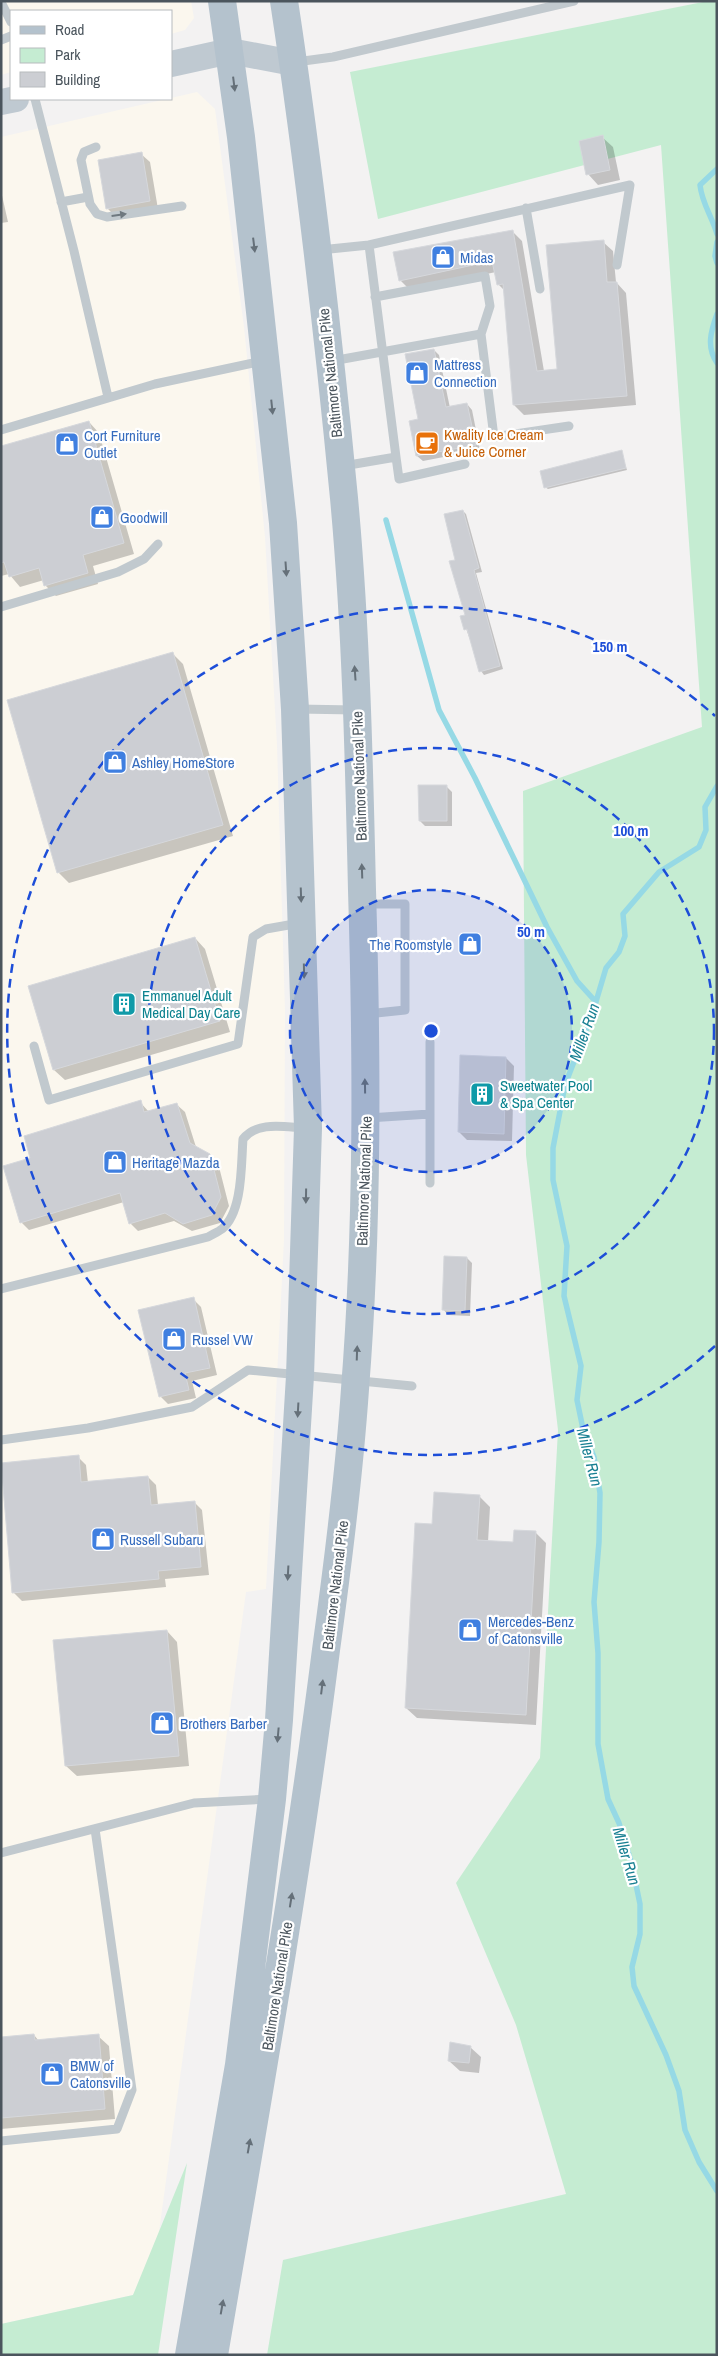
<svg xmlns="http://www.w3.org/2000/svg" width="718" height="2356" font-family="'Archivo Narrow',sans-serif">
  <rect width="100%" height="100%" fill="#f3f2f2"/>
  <path fill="#fbf7ee" d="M1,1H191L194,18L185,30L171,34V11H11V72L1,75Z
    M197,92L215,109L244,327L265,537L277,745L285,1011L284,1240L266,1589L246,1592L151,2291L1,2324V137Z"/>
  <path fill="#c5ecd2" d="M708,1H717V2355H267L283,2260L566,2194L516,2025L456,1883L540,1758L558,1430L526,1155L523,791L702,727L661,145L378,219L350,72Z
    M187,2163L158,2355H1V2324L133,2295Z"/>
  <path fill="#0003" d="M602,137L613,147L620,180L598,185L588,174Z
    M141,154L150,162L158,209L115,216L107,208Z
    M1,191L8,222L1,223Z
    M512,231L522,241L544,371L558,370L603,242L613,251L616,282L626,293L636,405L524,415L514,405L505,291L498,284L496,272L410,290L400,280Z
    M434,350L439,355L450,408L467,404L472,410L480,450L423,461L417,456Z
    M89,422L99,433L134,554L93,566L98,584L56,596L45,585L44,580L20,587L9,574L1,576V447Z
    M621,452L627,470L548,489L545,487Z
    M463,511L466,514L482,572L476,573L503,669L484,675L481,671L462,617L467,616L456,560Z
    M172,653L183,664L233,836L69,883L58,872Z
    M446,786L452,792V826H425L420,821Z
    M195,938L205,949L230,1032L65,1080L54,1070L30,987Z
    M506,1058L514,1066L512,1141L467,1140L459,1132Z
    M140,1102L149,1112L176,1104L185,1112L196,1147L209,1155L218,1163L229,1206L220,1223L192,1231L174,1221L138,1231L130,1223L124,1202L29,1230L21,1222L32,1158Z
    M467,1258L472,1263L470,1316L448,1315L443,1309Z
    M193,1299L201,1307L217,1375L192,1381L196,1398L168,1404L160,1396Z
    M78,1457L86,1465L88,1483L148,1477L156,1485L158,1505L194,1502L202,1510L209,1575L165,1579L166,1587L22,1601L14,1593L1,1464Z
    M479,1496L490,1507L488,1542L514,1544L535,1532L546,1543L536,1725L417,1718L406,1708L433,1526Z
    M167,1631L177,1642L189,1766L77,1776L66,1766Z
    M34,2035L39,2041L98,2036L109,2046L115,2119L1,2129V2038Z
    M470,2047L481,2057L479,2073L460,2071L449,2061Z"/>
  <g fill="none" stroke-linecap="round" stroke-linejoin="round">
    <path stroke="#96d9e5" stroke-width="5.5" d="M717,169L700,185C702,204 712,216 717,234
      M717,242L715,256L717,263
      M717,314C711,331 706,347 717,363
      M386,520L439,710L475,778L547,927L577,981L596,1002
      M717,786L705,807L706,830L699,847L659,872L623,914L625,936L619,952L606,968L592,1015L565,1085L553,1148V1180L567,1246L564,1296L581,1366L577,1400L583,1429L594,1457L600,1493L599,1542L594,1602L598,1653V1744L608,1799L619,1823L631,1861L640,1904V1934L632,1967L634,1986L666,2055L679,2091L685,2130L699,2162L717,2191"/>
  </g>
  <path fill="#ccced3" stroke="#d6d8dc" d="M603,135L610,170L586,175L579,141Z
    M142,152L150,201L106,209L98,160Z
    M513,230L537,371L557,369L546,245L604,240L607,282H617L627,396L513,405L503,284L497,285L492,261L399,281L393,252Z
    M434,349L446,407L467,403L476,445L416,456L409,421L418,419L405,354Z
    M89,421L124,543L83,555L88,573L44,586L39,568L9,577L4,562L1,563V446Z
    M622,450L626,468L544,488L540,471Z
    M463,510L479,568L474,570L500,666L479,672L467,629L464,630L460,616L465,615L449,561L455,560L444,514Z
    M173,652L223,825L57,873L7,700Z
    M418,785H447V821H419Z
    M195,937L220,1021L53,1070L28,986Z
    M460,1055L506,1057L504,1134L458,1132Z
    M141,1100L144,1112L177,1103L190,1143L210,1154L221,1197L212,1215L183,1224L165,1213L129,1224L120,1193L20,1223L3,1166L30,1158L24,1136Z
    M444,1256L467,1257L465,1311L442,1310Z
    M194,1297L210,1368L185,1373L189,1390L159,1397L138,1310Z
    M79,1455L81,1482L148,1476L151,1505L195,1501L201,1567L158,1571L159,1579L12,1593L1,1463Z
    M434,1492L480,1495L477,1540L513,1542L514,1530L536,1531L526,1715L405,1708L415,1523L432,1524Z
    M167,1630L179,1756L65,1766L53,1640Z
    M34,2034L35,2040L99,2034L105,2109L1,2118V2037Z
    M450,2042L471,2046L469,2063L448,2061Z"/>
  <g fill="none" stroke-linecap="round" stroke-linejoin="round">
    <path stroke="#c1c9ce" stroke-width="9" d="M1,2L11,22
      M1,40L11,36
      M296,62L333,57L574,1
      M35,99L74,251L108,397
      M96,147L84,152L81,160L90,204L97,214L107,217L182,206
      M61,202L88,197
      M526,208L540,289
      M369,245L630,185L617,265
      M320,250L369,245L396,457L343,466
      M375,297L485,276L490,306L481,334L494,437L569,426
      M332,361L481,334
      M1,430L155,384L262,361
      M396,457L399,479L465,464
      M1,607L118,572L144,559L158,544
      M298,709L355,710
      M365,904H405V1010L367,1014
      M430,1042V1183
      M34,1046L49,1100L238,1044L253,937L266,929L300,923
      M368,1118L430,1114
      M1,1289L208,1237C213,1234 218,1232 222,1229C243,1212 241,1164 243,1139C257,1121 284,1127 305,1128
      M1,1440L88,1428L192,1407L248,1370L412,1386
      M1,1853L194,1803L269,1799
      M1,2141L117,2129L132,2090L95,1829"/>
    <path stroke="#bfc9d1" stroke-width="26" d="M171,64L230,51L293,63
      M1,102L16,99"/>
    <path stroke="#b4c2cd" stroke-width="28" d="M189,2355L239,2065L272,1799L279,1720L300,1376L308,1128L295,709L283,523L241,137L222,1
      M214,2355C254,2120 296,1886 326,1650C338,1563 349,1477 355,1389C368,1223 367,1056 362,890C359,759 356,628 344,498C328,332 309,166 284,1"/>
  </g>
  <defs><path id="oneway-solid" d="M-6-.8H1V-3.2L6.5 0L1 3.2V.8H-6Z" transform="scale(1.25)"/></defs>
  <g fill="#657079">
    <use href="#oneway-solid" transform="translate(234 84) rotate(83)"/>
    <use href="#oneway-solid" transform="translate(254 245) rotate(83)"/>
    <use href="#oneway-solid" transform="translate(272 407) rotate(84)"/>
    <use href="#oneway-solid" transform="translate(286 569) rotate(86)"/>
    <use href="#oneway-solid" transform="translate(355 673) rotate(-94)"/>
    <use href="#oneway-solid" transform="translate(362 871) rotate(-92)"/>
    <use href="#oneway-solid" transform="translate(301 895) rotate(88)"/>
    <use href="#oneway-solid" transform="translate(304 971) rotate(89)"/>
    <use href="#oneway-solid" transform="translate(365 1086) rotate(-91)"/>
    <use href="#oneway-solid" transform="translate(306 1196) rotate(91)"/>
    <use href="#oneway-solid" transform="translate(357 1353) rotate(-88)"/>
    <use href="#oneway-solid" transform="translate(298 1410) rotate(93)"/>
    <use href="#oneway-solid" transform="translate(288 1573) rotate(93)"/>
    <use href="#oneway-solid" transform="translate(322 1687) rotate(-83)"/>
    <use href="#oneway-solid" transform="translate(278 1735) rotate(95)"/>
    <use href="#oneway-solid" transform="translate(291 1900) rotate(-81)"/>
    <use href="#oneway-solid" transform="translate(249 2146) rotate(-80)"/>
    <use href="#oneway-solid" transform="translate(222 2307) rotate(-80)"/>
  </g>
  <use fill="#6e787f" href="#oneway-solid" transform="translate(119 215) rotate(-8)"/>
  <circle cx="431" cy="1031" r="141" fill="#1d4ed8" fill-opacity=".12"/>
  <g fill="none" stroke="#1d4ed8" stroke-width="2.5" stroke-dasharray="9 6">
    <circle cx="431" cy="1031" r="141"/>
    <circle cx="431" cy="1031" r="283"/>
    <path d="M715 1346A424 424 0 1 1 715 716"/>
  </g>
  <defs>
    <g id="shop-square" transform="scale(1.25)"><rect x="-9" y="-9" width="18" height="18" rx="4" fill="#3f7fe0" stroke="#fff"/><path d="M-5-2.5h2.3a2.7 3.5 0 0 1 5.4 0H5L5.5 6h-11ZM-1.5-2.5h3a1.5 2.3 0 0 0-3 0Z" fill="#fff"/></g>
    <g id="cafe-square" transform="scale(1.25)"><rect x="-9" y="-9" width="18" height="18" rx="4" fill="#e8710a" stroke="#fff"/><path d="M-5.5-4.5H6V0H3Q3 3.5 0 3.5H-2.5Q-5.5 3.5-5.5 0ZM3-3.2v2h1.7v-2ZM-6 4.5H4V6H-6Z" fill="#fff"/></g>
    <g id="building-square" transform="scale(1.25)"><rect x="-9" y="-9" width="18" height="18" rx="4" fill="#0f9aa8" stroke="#fff"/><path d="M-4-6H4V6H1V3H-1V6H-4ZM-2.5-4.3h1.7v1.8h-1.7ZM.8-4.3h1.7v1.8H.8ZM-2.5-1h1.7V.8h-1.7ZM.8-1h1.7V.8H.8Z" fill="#fff"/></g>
  </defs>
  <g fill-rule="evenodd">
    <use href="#shop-square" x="443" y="257"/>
    <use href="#shop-square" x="417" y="373"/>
    <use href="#cafe-square" x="427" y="443"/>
    <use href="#shop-square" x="67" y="444"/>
    <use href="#shop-square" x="102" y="517"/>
    <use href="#shop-square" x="115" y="762"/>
    <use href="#shop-square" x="470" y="944"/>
    <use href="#building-square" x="124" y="1004"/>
    <use href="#building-square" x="482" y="1094"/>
    <use href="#shop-square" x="115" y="1162"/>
    <use href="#shop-square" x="174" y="1339"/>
    <use href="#shop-square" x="103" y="1539"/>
    <use href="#shop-square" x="470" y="1630"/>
    <use href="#shop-square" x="162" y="1723"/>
    <use href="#shop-square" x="52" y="2074"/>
  </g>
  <g text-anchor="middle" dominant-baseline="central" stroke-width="4.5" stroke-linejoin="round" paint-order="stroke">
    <g font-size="15" fill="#366cbe" stroke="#fff" text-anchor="start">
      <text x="460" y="257">Midas</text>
      <text x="434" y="364">Mattress<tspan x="434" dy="17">Connection</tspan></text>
      <text x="84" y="435">Cort Furniture<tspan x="84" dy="17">Outlet</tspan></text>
      <text x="120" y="517">Goodwill</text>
      <text x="132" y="762">Ashley HomeStore</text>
      <text x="452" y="944" text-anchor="end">The Roomstyle</text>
      <text x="132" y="1162">Heritage Mazda</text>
      <text x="192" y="1339">Russel VW</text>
      <text x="120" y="1539">Russell Subaru</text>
      <text x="488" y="1621">Mercedes-Benz<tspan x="488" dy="17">of Catonsville</tspan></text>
      <text x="180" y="1723">Brothers Barber</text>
      <text x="70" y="2065">BMW of<tspan x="70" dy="17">Catonsville</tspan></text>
    </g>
    <g font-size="15" fill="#4b555d" stroke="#fff">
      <text transform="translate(330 373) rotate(-96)">Baltimore National Pike</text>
      <text transform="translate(359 776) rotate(-92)">Baltimore National Pike</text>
      <text transform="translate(364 1181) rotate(-88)">Baltimore National Pike</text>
      <text transform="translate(335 1585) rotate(-83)">Baltimore National Pike</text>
      <text transform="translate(277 1986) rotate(-81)">Baltimore National Pike</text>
    </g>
    <g font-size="15" fill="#c56008" stroke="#fff" text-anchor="start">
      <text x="444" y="434">Kwality Ice Cream<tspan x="444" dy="17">&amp; Juice Corner</tspan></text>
    </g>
    <g font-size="15" fill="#0d838f" stroke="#fff" text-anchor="start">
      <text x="142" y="995">Emmanuel Adult<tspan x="142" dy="17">Medical Day Care</tspan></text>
      <text x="500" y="1085">Sweetwater Pool<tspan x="500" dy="17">&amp; Spa Center</tspan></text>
    </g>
    <g font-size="16" font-style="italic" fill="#198093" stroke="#fff">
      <text transform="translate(584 1032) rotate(-70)">Miller Run</text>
      <text transform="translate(590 1457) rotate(75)">Miller Run</text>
      <text transform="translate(627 1856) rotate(73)">Miller Run</text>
    </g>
  </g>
  <circle cx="431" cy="1031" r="8" fill="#1d4ed8" stroke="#fff" stroke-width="2.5"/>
  <g font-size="15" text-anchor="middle" font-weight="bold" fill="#1d4ed8" stroke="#fff" stroke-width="4.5" stroke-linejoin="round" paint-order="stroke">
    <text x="610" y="652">150 m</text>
    <text x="631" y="836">100 m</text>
    <text x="531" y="937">50 m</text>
  </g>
  <rect width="718" height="2356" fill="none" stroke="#4b555d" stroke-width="5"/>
  <rect x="10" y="10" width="162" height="90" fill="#ffffff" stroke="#b7bbbe"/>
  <rect x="20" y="26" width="25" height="8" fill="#b4c2cd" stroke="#b7bbbe"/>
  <text x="55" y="35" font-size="15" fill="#4b555d">Road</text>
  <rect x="20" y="48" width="25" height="15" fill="#c5ecd2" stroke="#b7bbbe"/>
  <text x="55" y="60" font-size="15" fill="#4b555d">Park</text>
  <rect x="20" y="72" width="25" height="15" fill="#ccced3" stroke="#b7bbbe"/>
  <text x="55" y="85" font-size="15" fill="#4b555d">Building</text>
</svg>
